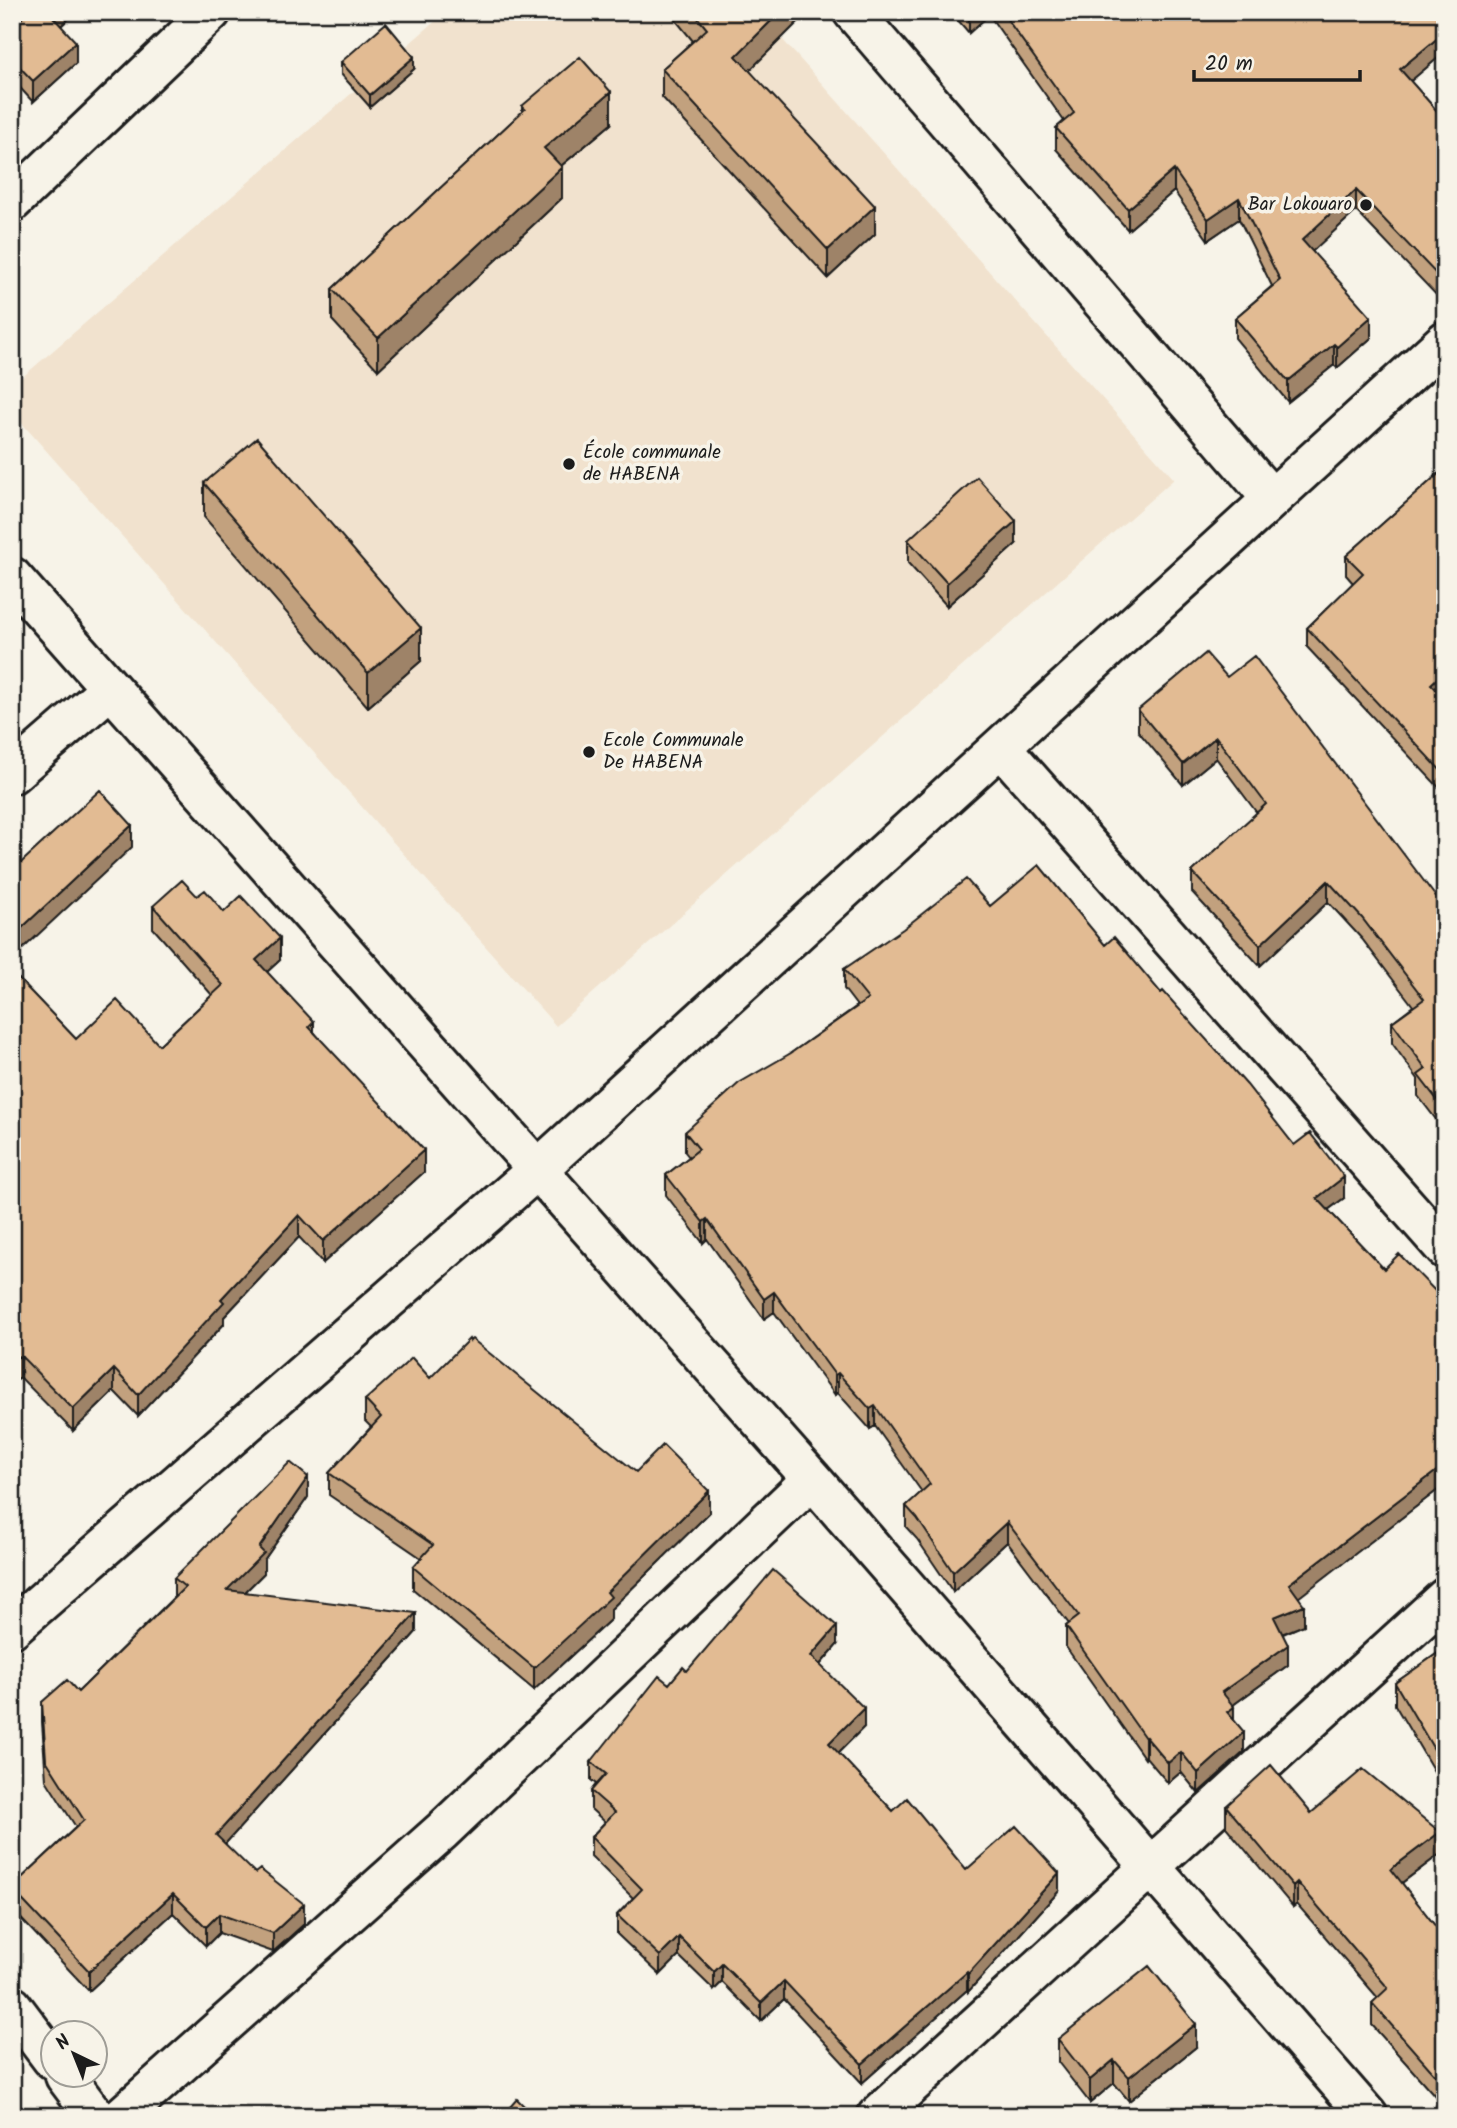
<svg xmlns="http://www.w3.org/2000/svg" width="1457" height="2128" font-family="Kalam,sans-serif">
  <rect width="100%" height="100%" fill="#f7f3e8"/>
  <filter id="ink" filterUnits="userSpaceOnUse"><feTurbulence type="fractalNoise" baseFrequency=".0143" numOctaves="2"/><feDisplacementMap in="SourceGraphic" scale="14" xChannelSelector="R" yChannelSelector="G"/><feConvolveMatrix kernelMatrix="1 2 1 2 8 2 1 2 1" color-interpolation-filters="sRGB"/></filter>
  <g filter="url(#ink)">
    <path fill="#f1e2ce" d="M446,12H758L1174,479L556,1026L12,412V386Z"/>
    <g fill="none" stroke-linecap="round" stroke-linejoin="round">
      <g stroke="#1c1c1c" stroke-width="44">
        <path id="street" d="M853,12L1272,499
          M12,202L211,12
          M12,577L812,1479L1368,2116
          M1001,747L1445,1249
          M12,774L110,689
          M12,1628L538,1169L1445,341
          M12,2006L52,2059
          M65,2076L95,2116
          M122,2116L442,1831L812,1479
          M877,2116L1445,1598"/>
      </g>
      <use href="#street" stroke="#f7f3e8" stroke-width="38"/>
    </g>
    <path fill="#c2a17e" stroke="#1c1c1c" stroke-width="2" d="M12,12H76L61,26L76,63L33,102L12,79V28L15,25L12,22Z
      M669,12H806V14L749,70L875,234L828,278L662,97V69L693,41Z
      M951,12H1445V52L1410,81L1445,120V299L1442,301L1356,211L1312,251L1371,338L1337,368L1334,365L1288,402L1235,338V318L1272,286L1239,219L1208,240L1174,191L1128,230L1056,149V128L1064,121L989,15L969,33Z
      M341,62L414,69L370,107L341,74Z
      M522,106L611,124L561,166L562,198L378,370L332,320V289L522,112Z
      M1445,468V690L1441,694L1445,698V794L1307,647V628L1353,583L1346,575V556Z
      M204,483L421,661L368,707L204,517Z
      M908,540L1016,544L947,606L908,563Z
      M1227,677L1445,909V1131L1418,1096V1079L1392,1043V1022L1413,1006L1362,939L1328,902L1260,966L1192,892V872L1257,813L1216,758L1183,785L1138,731V710Z
      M197,896L224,912L280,960L267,972L424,1172L323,1263L299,1237L224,1317V1324L138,1416L114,1391L73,1431L20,1377L12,1383V972L76,1039L159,1045L212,995L153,928V906Z
      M990,906L1105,945L1161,993L1294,1145L1344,1198L1328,1210L1384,1269L1445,1301V1495L1439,1489L1298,1597L1304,1625L1283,1634L1288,1665L1233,1705L1234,1720L1244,1752L1198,1793L1181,1772L1168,1783L1146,1757L1145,1759L1066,1647V1626L1069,1624L1007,1542L953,1592L917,1539L906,1527V1506L922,1492L875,1426L870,1429L838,1393L835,1395L774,1312L764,1319L707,1239L703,1243L666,1195V1175L689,1157L685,1152V1132L791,1053L857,1006L844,989V969Z
      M430,1378L636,1472L709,1513L611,1609V1619L534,1690L413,1589V1567L421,1558L329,1495V1473L371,1427L365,1421V1400Z
      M308,1497L264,1560V1573L245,1592L416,1632L225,1844L304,1924L273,1952L219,1933L206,1946L173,1913L89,1991L12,1909V1887L76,1827L46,1780L42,1722V1702L78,1692L174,1597V1578Z
      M837,1645L820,1665L864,1727L838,1753L893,1811L966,1870L1059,1891L968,1992L967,1990L862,2083L784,1999L761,2021L722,1982L714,1990L679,1956L660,1975L617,1934V1915L633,1898L591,1856V1837L605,1822L591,1809V1791L596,1784L591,1780V1762L687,1671Z
      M1445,1648V1790L1395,1705V1683Z
      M1226,1806L1311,1813L1440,1854L1402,1883L1443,1936L1445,1934V2107L1372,2025V2003L1378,1998L1297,1904L1293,1907L1226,1827Z
      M1058,2039L1196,2047L1129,2101L1114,2083L1090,2103L1058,2062Z"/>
    <path fill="#9e8367" stroke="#1c1c1c" stroke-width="2" d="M53,12H76L51,35V15Z
      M780,12H806V14L736,84V56Z
      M969,12H989V15L969,33Z
      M1445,32V52L1400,90V69Z
      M76,42V63L33,102V81Z
      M414,57V69L370,107V95Z
      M611,92V124L544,180V148Z
      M562,167V198L378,370V338Z
      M1174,170V191L1128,230V209Z
      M1356,190V211L1302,261V240Z
      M1239,198V219L1208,240V219Z
      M875,206V234L828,278V250Z
      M1445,278V299L1442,301V280Z
      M1371,317V338L1337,368V347Z
      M1334,344V365L1288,402V381Z
      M1016,521V544L947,606V583Z
      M421,628V661L368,707V673Z
      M1445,671V690L1431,703V684Z
      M1216,737V758L1183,785V764Z
      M132,825V847L12,959V937Z
      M1328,881V902L1260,966V945Z
      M280,938V960L256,982V960Z
      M314,1022V1044L309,1027Z
      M424,1150V1172L323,1263V1241Z
      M1344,1177V1198L1317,1218V1198Z
      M299,1215V1237L224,1317V1324L138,1416V1395L221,1299Z
      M707,1219V1239L703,1243V1222Z
      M774,1292V1312L764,1319V1299Z
      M20,1355V1377L12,1383V1362Z
      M114,1369V1391L73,1431V1409Z
      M838,1373V1393L835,1395V1375Z
      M875,1406V1426L870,1429V1409Z
      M1439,1469V1489L1289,1605V1584Z
      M308,1477V1497L264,1560V1573L227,1610V1590L259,1548Z
      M709,1491V1513L611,1609V1619L534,1690V1668L607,1592Z
      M1007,1522V1542L953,1592V1572Z
      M1304,1605V1625L1274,1637V1617Z
      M416,1613V1632L216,1854V1835Z
      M837,1626V1645L811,1675V1656Z
      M1288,1645V1665L1222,1713V1692Z
      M1234,1707V1727L1227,1712Z
      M864,1708V1727L829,1762V1743Z
      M1244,1732V1752L1198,1793V1773Z
      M1146,1737V1757L1145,1759V1738Z
      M1181,1752V1772L1168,1783V1763Z
      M1440,1832V1854L1391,1891V1869Z
      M1059,1873V1891L968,1992V1974Z
      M1297,1882V1904L1293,1907V1886Z
      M173,1894V1913L89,1991V1971Z
      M304,1904V1924L273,1952V1933Z
      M219,1914V1933L206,1946V1927Z
      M679,1937V1956L660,1975V1956Z
      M722,1964V1982L714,1990V1972Z
      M967,1972V1990L862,2083V2064Z
      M784,1981V1999L761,2021V2003Z
      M1196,2024V2047L1129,2101V2077Z
      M1114,2060V2083L1090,2103V2080Z"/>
    <path fill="#e2bb93" stroke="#1c1c1c" stroke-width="2" d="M22,12H53L51,15L76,42L33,81L12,59V28L25,15Z
      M693,12H780L736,56L875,206L828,250L662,69L707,29Z
      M1002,12H1445V32L1400,69L1445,120V278L1442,280L1356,190L1302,240L1371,317L1337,347L1334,344L1288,381L1235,318L1280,280L1239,198L1208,219L1174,170L1128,209L1056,128L1074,113Z
      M386,23L414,57L370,95L341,62Z
      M580,57L611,92L544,148L562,167L378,338L332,289L525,109L522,106Z
      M257,438L421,628L368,673L204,483Z
      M1445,468V671L1431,684L1445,698V775L1307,628L1363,573L1346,556Z
      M977,477L1016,521L947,583L908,540Z
      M1206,653L1227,677L1254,656L1445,909V1110L1418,1075L1426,1069L1392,1022L1424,999L1362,918L1328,881L1260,945L1192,872L1266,804L1216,737L1183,764L1138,710Z
      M100,790L132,825L12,937V871Z
      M1039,865L1105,945L1114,937L1161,993L1163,991L1247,1085L1294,1145L1310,1133L1344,1177L1317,1198L1384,1269L1399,1254L1445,1301V1475L1439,1469L1289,1584L1304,1605L1274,1617L1288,1645L1222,1692L1234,1707L1227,1712L1244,1732L1198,1773L1181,1752L1168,1763L1146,1737L1145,1738L1066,1626L1079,1616L1007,1522L953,1572L917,1518L906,1506L930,1484L875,1406L870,1409L838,1373L835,1375L774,1292L764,1299L707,1219L703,1222L666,1175L699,1149L685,1132L739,1083L791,1053L868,999L844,969L903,929L966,879L990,906Z
      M182,880L197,896L205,890L224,912L241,896L280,938L256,960L314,1022L309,1027L424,1150L323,1241L299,1215L221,1299L224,1302L138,1395L114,1369L73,1409L20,1355L12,1362V972L76,1039L117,1000L159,1045L223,985L153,906Z
      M469,1339L470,1341L472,1339L636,1472L663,1445L709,1491L607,1592L611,1597L534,1668L413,1567L433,1545L329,1473L381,1417L365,1400L412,1358L430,1378Z
      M290,1462L308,1477L259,1548L264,1553L227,1590L416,1613L216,1835L255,1873L260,1869L304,1904L273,1933L219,1914L206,1927L173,1894L89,1971L12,1889V1887L84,1820L46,1760L42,1702L67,1680L78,1692L185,1587L174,1578Z
      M773,1570L837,1626L811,1656L864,1708L829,1743L893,1811L907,1798L966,1870L1016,1826L1059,1873L968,1974L967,1972L862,2064L784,1981L761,2003L722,1964L714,1972L679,1937L660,1956L617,1915L642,1889L591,1837L615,1812L591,1791L606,1774L591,1762L659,1676L669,1684L683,1667L687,1671Z
      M1445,1648V1768L1395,1683Z
      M1271,1765L1311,1813L1363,1769L1440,1832L1391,1869L1443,1936L1445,1934V2086L1372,2003L1388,1988L1297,1882L1293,1886L1226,1806Z
      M1149,1966L1196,2024L1129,2077L1114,2060L1090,2080L1058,2039Z
      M517,2099L534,2116H502Z
      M31,2107L40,2116H22Z
      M1240,2110L1246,2116H1234Z"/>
  </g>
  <g fill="#1c1c1c" stroke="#f7f3e8" stroke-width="2.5">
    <circle cx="1366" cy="205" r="7"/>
    <circle cx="569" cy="464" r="7"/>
    <circle cx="589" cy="752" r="7"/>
  </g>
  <g text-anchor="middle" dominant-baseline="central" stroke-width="7" stroke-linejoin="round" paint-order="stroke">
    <g font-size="19" fill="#1c1c1c" stroke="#f7f3e8" text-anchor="start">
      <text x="1352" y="205" text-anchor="end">Bar Lokouaro</text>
      <text x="583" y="453">École communale<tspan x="583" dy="22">de HABENA</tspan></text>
      <text x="603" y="741">Ecole Communale<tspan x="603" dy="22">De HABENA</tspan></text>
    </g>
  </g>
  <rect width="1457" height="2128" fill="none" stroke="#f7f3e8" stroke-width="42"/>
  <rect x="21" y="21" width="1415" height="2086" fill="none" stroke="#1c1c1c" stroke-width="2.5" filter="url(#ink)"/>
  <g transform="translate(74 2054) rotate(317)"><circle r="33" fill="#f7f3e8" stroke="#9f9d96" stroke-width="2"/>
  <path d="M0-5L12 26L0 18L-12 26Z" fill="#1c1c1c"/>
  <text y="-10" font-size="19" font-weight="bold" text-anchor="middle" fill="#1c1c1c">N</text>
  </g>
  <path d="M1194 70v10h166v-10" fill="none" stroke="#1c1c1c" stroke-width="3.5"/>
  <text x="1205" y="70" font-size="21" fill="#1c1c1c" stroke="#f7f3e8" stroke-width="5" paint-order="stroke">20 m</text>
</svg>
